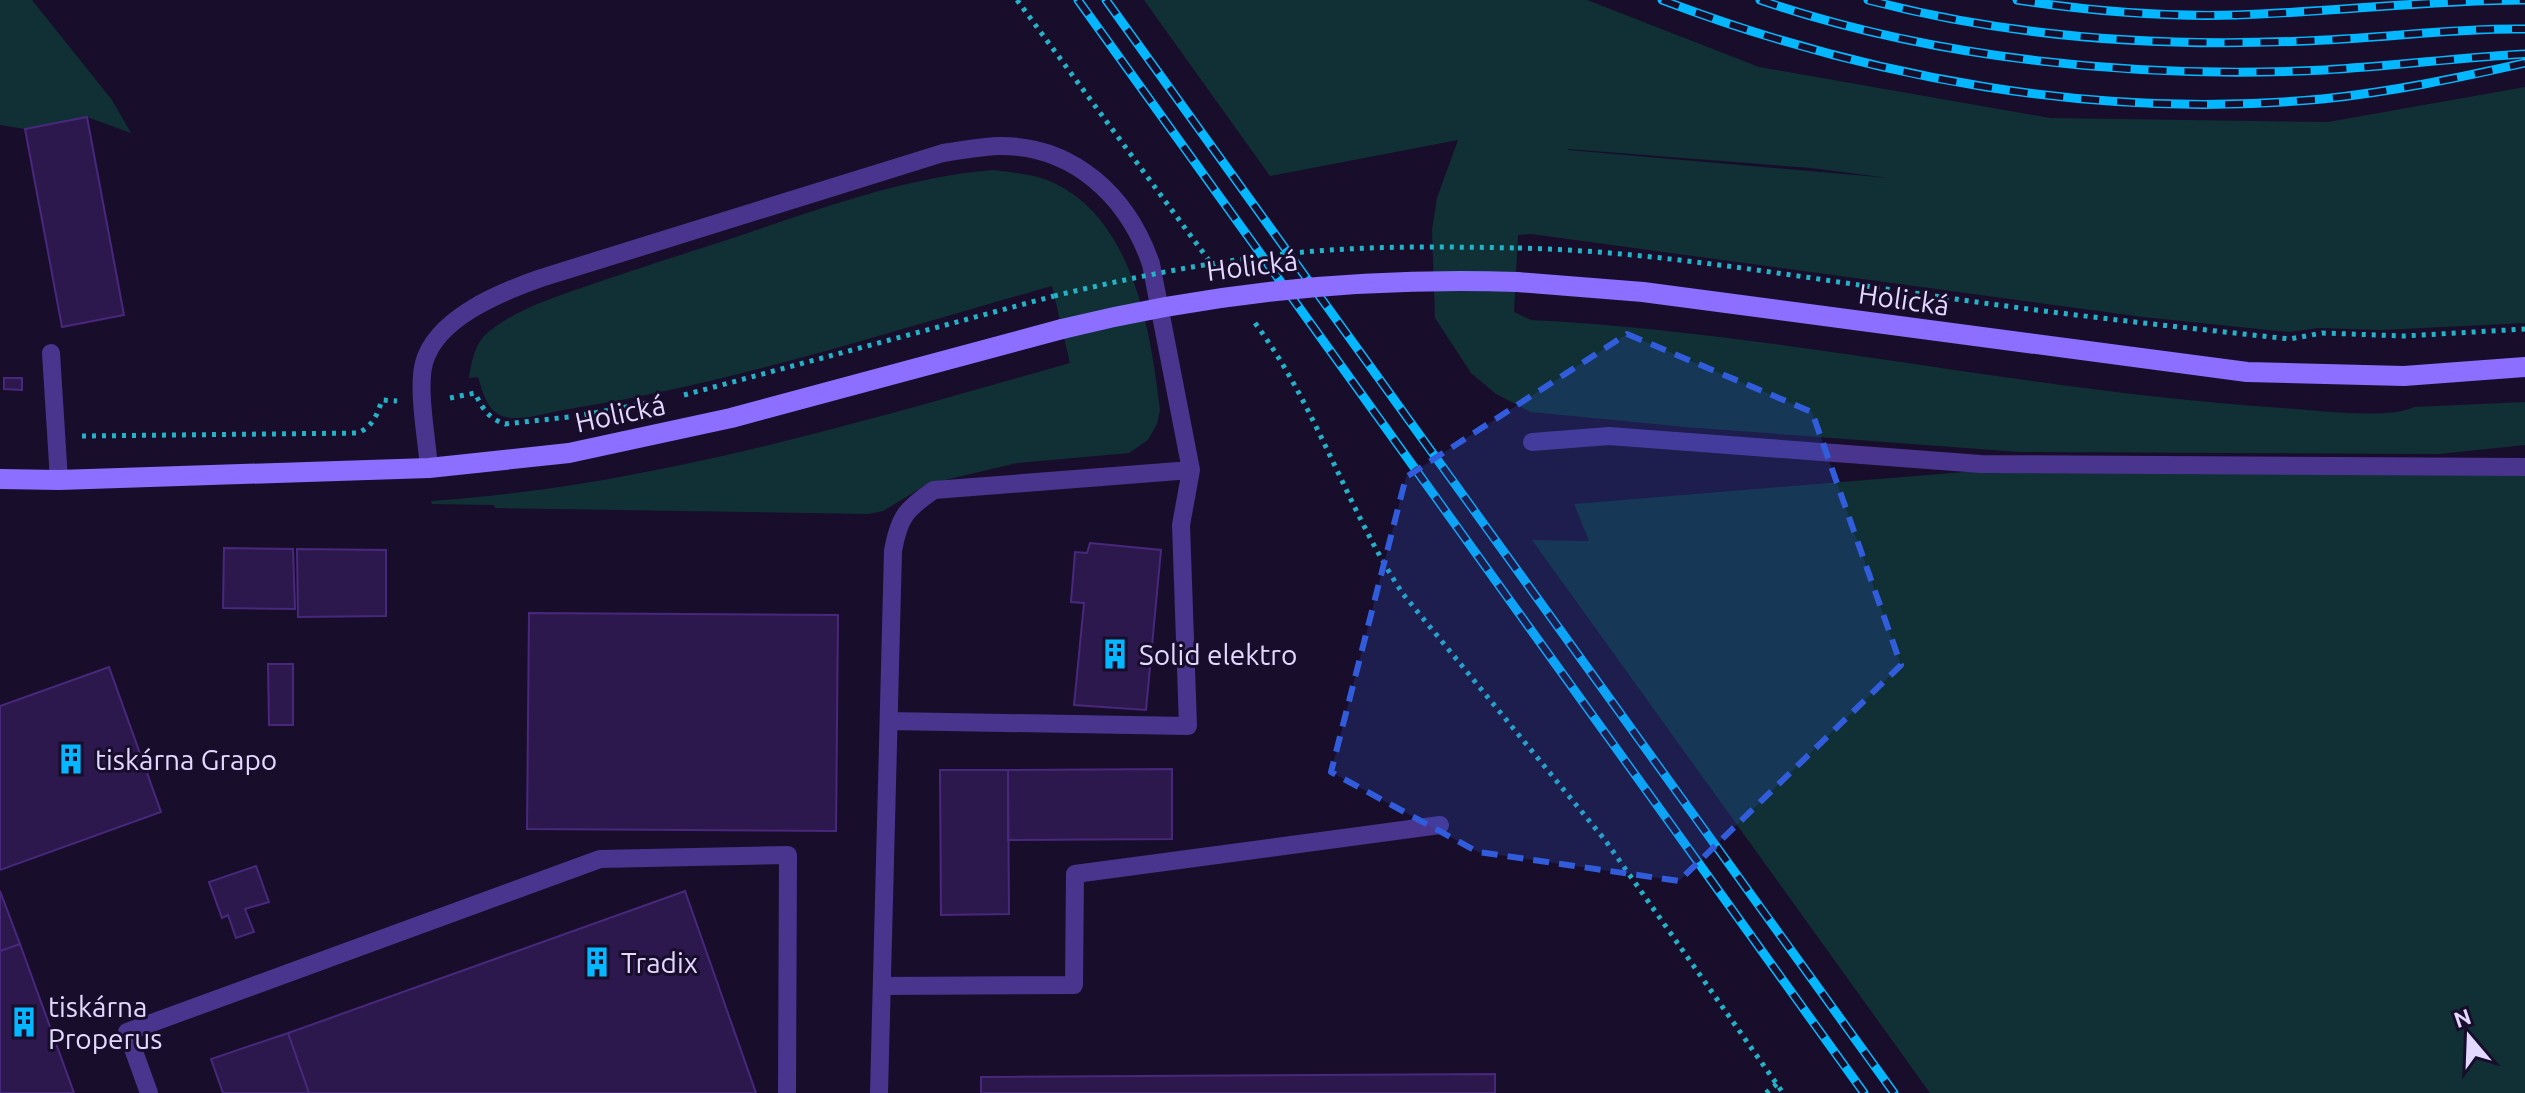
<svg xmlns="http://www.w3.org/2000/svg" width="2525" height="1093" font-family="Ubuntu,sans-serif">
  <rect width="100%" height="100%" fill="#180e2b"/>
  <path fill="#103035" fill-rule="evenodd" d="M0,0H32L112,100L131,133L87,117L25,129L0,125Z
    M1144,0H1587L1759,67L2050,118L2328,122L2525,87V323L2382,330L2318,328L2289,332L2143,317L1531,234L1518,235L1514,312L1531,320C1783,333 2030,392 2282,408C2313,410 2389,420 2414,407L2525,402V445L2439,454L2019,452L1685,427L1531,412L1496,394L1471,373L1435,318L1432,230L1437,198L1458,140L1270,176ZM1568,149L1811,168L1889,178L1568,150Z
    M993,170C1014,173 1039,174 1058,185C1134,224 1151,333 1160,410L1157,424L1148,440L1129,453L1017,463L928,484L883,511L869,514L495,508L494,505L432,504L431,501C650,486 861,422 1070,363L1052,286C891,331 729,385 563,410C545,413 515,424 498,414C486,407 482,389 478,377L469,378C472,360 475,341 491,330C518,309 552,298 584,287C624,273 665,260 705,247C799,217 894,178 993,170Z
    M2048,465L2525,467V1093H1930L1532,540L1589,541L1574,504Z"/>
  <path fill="#2d184d" stroke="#48287c" stroke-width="2" d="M87,117L124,315L62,327L25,129Z
    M4,378H22V390L4,389Z
    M1090,543L1161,550L1146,710L1074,705L1084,603L1071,602L1075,552L1087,553Z
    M224,548L293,549L295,609L223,608Z
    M297,549L386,550V616L298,617Z
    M529,613L838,615L836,831L527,829Z
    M268,664H293V725H269Z
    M109,667L161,812L0,870V706Z
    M1172,769V839L1008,840V770Z
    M940,770H1008L1009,914L941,915Z
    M256,866L269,902L245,909L254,932L236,938L228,915L222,918L209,882Z
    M0,891L20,944L0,951Z
    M685,891L756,1093H309L288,1033L280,1036Z
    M20,944L74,1093H0V951Z
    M288,1033L309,1093H223L211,1059Z
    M1495,1074V1093H981V1077Z"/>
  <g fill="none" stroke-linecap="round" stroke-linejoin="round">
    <path stroke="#24b2c7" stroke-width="5" stroke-dasharray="4 6" stroke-linecap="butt" d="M1017,0L1216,270
      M1518,248C1655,251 1792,276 1928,295C2048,313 2169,326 2290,339L2322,333L2405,336L2525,329
      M1255,323C1317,406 1346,508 1403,594L1605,840L1783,1093
      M684,395L1054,296
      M450,398L475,393C482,408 488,418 505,424L578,416L647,403
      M82,436L358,433C373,426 377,415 382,400L397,401
      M1766,1093L1777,1084"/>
    <path stroke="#49358e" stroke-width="18" d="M51,353L59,480
      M1532,442L1609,436L1981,464L2525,467
      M429,468C427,440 417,389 424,363C436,318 501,292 541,278L943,153C961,150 980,147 999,146C1074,145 1128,197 1151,264L1191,470L1181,525L1188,726L889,721
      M882,986L1074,985L1075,874L1440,825
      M149,1093L127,1032L600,859L788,855L787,1093
      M879,1093L893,551C899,517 906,509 934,490L1191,470"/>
    <path stroke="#8d6fff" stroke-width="20" d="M1517,282L1643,292L2247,372L2404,376L2525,367
      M0,479L59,480L429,468L569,453L731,418L1062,329"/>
    <g stroke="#04b7ff" stroke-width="9">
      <path id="rail" d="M1078,0L1864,1093
        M1106,0L1894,1093
        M1662,0C1871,79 2098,120 2322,99C2391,92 2458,78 2525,63
        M1760,0C1936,60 2139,79 2325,70C2391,66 2458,58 2525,54
        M1868,0C2015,39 2174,48 2325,40C2392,37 2458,28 2525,29
        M2017,0C2089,11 2164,17 2237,15C2333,12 2429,0 2525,0"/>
    </g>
    <use href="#rail" stroke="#180e2b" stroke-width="6" stroke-dasharray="18" stroke-linecap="butt"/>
    <path stroke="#24b2c7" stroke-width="5" stroke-dasharray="4 6" stroke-linecap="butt" d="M1054,296C1150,273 1248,254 1347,249C1404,246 1461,247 1518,248"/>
    <path stroke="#8d6fff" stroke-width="20" d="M1062,329C1212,292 1362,277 1517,282"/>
  </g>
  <path fill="#315cdc" fill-opacity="0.2" stroke="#315cdc" stroke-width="6" stroke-dasharray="16 10" stroke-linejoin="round" d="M1627,334L1812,412L1901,665L1679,881L1478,852L1331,772L1406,477Z"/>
  <defs>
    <g id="building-bare" transform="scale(2.4)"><path d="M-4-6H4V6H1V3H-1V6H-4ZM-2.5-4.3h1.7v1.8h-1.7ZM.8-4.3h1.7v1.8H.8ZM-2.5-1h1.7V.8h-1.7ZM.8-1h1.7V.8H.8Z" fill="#04b7ff" stroke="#180e2b" stroke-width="2.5" paint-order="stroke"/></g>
  </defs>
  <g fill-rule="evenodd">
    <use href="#building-bare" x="1115" y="654"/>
    <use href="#building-bare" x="71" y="759"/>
    <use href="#building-bare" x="597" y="962"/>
    <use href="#building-bare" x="24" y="1022"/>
  </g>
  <g text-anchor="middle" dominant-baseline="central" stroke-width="6" stroke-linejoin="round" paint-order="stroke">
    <g font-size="28" fill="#e3d8ff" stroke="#180e2b">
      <text transform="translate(1252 265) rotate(-7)">Holická</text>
      <text transform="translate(1904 299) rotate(8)">Holická</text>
      <text transform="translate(620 413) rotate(-12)">Holická</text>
    </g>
    <g font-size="28" fill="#e3d8ff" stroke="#180e2b" text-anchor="start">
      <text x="1139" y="654">Solid elektro</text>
      <text x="95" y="759">tiskárna Grapo</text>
      <text x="621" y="962">Tradix</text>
      <text x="48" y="1006">tiskárna<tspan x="48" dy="32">Properus</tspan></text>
    </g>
  </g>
  <g transform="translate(2469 1037) rotate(341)" stroke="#180e2b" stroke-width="6" paint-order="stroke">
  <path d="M0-6L14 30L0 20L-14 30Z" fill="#e3d8ff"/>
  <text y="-12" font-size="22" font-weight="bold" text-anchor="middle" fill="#e3d8ff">N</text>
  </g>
</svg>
